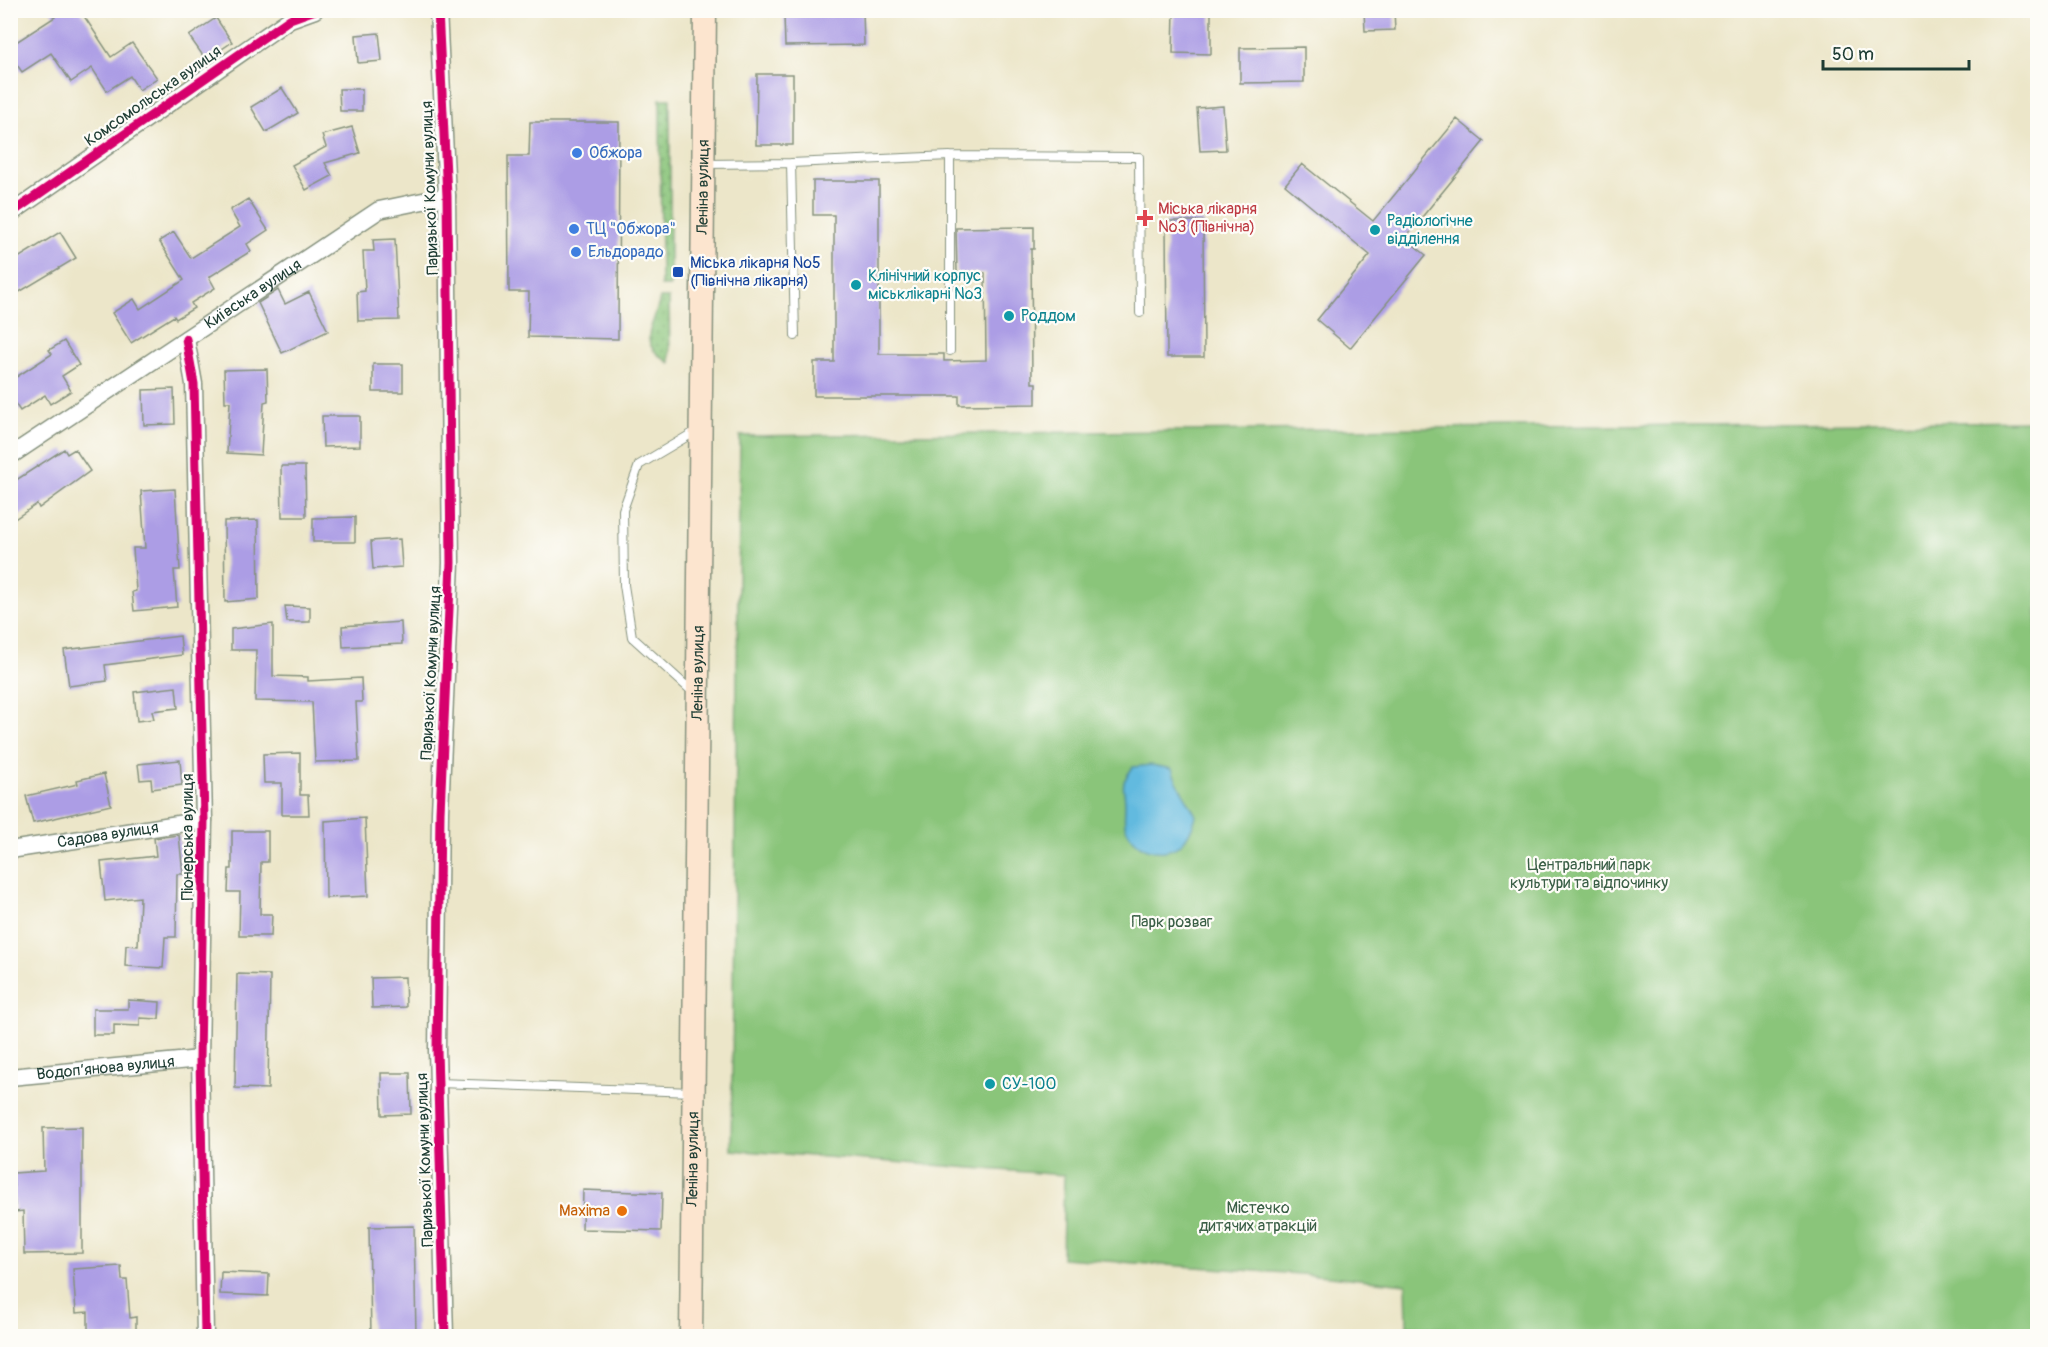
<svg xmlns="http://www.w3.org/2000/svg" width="2048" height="1347" font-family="Pangolin,sans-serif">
  <defs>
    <pattern id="grass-dots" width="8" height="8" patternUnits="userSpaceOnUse" patternTransform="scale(1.5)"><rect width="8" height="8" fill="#8ac57a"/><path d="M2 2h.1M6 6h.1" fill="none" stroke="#70a165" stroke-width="1.8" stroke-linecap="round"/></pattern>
  </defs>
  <rect width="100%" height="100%" fill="#fdfcf7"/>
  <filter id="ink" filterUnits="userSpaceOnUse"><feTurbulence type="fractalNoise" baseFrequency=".0167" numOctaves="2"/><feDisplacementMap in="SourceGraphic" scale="12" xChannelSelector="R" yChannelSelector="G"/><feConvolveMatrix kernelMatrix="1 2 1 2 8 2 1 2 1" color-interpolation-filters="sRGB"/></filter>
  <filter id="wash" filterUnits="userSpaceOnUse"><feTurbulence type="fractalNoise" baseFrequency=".008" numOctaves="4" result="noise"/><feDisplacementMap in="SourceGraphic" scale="24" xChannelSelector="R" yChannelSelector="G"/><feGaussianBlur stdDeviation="1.35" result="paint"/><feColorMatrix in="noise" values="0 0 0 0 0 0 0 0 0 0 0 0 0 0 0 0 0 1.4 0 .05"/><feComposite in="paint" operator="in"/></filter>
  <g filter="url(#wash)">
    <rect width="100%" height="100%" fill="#ece6c9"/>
    <path fill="url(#grass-dots)" stroke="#548157" stroke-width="1.5" d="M660,99H670V286H661Z
      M660,298H669L670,363C634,342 654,329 660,298Z"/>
    <path fill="#8ac57a" stroke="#548157" stroke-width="1.5" d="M2037,421V1336H1551L1407,1326L1406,1284L1330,1276L1062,1258L1064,1175L731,1150L740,436Z"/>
    <path fill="#62badf" stroke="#407c8a" stroke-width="1.5" d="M1151,765L1172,769C1177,787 1188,799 1196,816C1193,826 1189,837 1181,844C1161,860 1131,848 1125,824C1124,818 1125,811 1125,805C1125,783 1118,788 1133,767Z"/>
    <g id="blocks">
      <path fill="#ac9de5" d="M50,10H80L111,57L132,43L157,78L139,90L130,76L107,91L92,68L71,82L51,53L22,72L10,55V46L55,17Z
        M789,10H863L864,45L785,46L784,15H789Z
        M1174,10H1211V54L1173,53Z
        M1364,10H1394L1395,30L1365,31Z
        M216,18L232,42L206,60L189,36Z
        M379,33L382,61L358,63L356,35Z
        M1304,47V82L1240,83V48Z
        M757,74H793V145H756Z
        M282,88L298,113L266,132L251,107Z
        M339,89H362V111H340Z
        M1223,106L1226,150L1200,151L1197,108Z
        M1457,119L1484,141L1405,238L1426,255L1350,348L1317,320L1370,255L1285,185L1302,164L1373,221Z
        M530,122H619L618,339L528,337L529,292H509L508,156H529Z
        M352,127L360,153L325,163L332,176L306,190L292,165L326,147L322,135Z
        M813,181H879V354H944V361L986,360L985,273H957L956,228L1034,227V249H1031L1032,383H1036V404L959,405V396H814V362H834V215H813Z
        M248,199L268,230L247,244L251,251L209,277L215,288L191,303L194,308L176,319L174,316L131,343L112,313L134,299L140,309L184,280L159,241L174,232L191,258L240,227L230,210Z
        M1166,221H1203L1204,357H1167Z
        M60,232L76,258L16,294L10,285V263Z
        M395,239L399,320L358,321L357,292L365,291L363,251H374L373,240Z
        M278,290L285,304L309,292L328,331L282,353L258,303Z
        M64,341L79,365L62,376L71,391L50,404L45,395L20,411L10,396V381L52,354L49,350Z
        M373,364H403V392H373Z
        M267,369L268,401L264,402L261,455L227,453L230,402H225L224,370Z
        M174,389L175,424L144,425L143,390Z
        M322,416H360V446L323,447Z
        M64,449L67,454L75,449L90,471L39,508L37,504L10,522V484Z
        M281,466H305L306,517H282Z
        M175,489L180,570H174L177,607L134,611L132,592L136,591L133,548H145L141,491Z
        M355,517V542H313V518Z
        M258,520L259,599L225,602L224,521Z
        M400,539L402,567L373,569L371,541Z
        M285,606L310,607V622H287Z
        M401,622L402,644L343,647L342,626Z
        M273,624V676L308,677V681L361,678L362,702H356L359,761L315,762L312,702L255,701L256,650H231V629Z
        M180,636L182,655L105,665L107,681L69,686L64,650Z
        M176,687L178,708L152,711L154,719L137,721L134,692Z
        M300,753V795H308L309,815H282V783H264L263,754Z
        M180,760L182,785L152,789L151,779L140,780L138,764Z
        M104,774L111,805L33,823L26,796L78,784L77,780Z
        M365,818L368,896L326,898L325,821Z
        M232,831H268V862H261L260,914H272L271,936H239L240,892H228L229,869H232Z
        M179,835L183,874H177L176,937H165L163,968L125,966L126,945L138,946L140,897L105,901L101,862L156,856L154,838Z
        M237,974L270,975L268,1089L235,1088Z
        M405,977L406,1007L372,1008L371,978Z
        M128,1000L160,1002L159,1019L140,1018V1026L114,1025V1035H93V1009H128Z
        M381,1073H410L411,1114L382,1115Z
        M82,1127V1253L24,1254L23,1211L15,1212L13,1173L44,1171L43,1128Z
        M583,1190L662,1193L661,1231L582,1229Z
        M414,1226L416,1336H371L369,1227Z
        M121,1266L122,1280H127L130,1318L136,1317V1336H88V1312L76,1313L73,1269Z
        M221,1272L269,1274L268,1296L220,1294Z"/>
    </g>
  </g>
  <g filter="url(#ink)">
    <use href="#blocks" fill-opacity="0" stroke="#86927e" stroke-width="1.5"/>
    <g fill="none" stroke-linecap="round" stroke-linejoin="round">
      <g stroke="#86927e" stroke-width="10">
        <path id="lane" d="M950,156L1139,157L1140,313
          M791,163L950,156V351
          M704,164L791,163L795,336
          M695,694L632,637L624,585L623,510L639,465L698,430
          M438,1083L694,1092"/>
      </g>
      <g stroke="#86927e" stroke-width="19">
        <g id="street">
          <path d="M438,10L447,196L451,563L440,812L437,1050L445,1336"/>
          <path d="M10,214L290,19L315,10"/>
          <path d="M186,339L194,384L204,820L200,1059L205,1336"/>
          <path id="s1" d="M10,456L379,210L447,196"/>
          <path id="s2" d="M10,850L204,820"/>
          <path id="s3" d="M10,1077L200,1059"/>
        </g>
      </g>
      <g stroke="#86927e" stroke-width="25">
        <g id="secondary">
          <path id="s4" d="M691,1336L705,10"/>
        </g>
      </g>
      <use href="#lane" stroke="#fff" stroke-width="8"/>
      <use href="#street" stroke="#fff" stroke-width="16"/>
      <use href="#secondary" stroke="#fce5cf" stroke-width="22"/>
      <g stroke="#fdfcf7" stroke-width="13">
        <path id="cycleway" d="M438,10L447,196L451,563L440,812L437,1050L445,1336
          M10,214L290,19L315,10
          M186,339L194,384L204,820L200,1059L205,1336"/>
      </g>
      <use href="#cycleway" stroke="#d6006c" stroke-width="9"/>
    </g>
  </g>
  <g fill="#3f7fe0" stroke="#fdfcf7" stroke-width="2">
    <circle cx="577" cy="153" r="6"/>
    <circle cx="574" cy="229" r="6"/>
    <circle cx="576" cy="252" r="6"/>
  </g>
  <path fill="#e0444e" stroke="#fdfcf7" stroke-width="2" d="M1142 209h6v6h6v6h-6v6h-6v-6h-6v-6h6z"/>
  <g fill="#0f9aa8" stroke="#fdfcf7" stroke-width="2">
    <circle cx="1375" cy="230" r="6"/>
    <circle cx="856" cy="285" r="6"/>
    <circle cx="1009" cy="316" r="6"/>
    <circle cx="990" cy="1084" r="6"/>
  </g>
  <rect fill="#1a4fb4" stroke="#fdfcf7" stroke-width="2" x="672" y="266" width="12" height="12" rx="3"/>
  <circle fill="#e8710a" stroke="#fdfcf7" stroke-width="2" cx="622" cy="1211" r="6"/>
  <g text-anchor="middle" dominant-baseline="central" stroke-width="4.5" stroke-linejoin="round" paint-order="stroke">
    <g font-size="16" fill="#1f3d34" stroke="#fdfcf7">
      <text transform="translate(153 96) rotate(-35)">Комсомольська вулиця</text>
      <text transform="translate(430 188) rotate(-92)">Паризької Комуни вулиця</text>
      <text stroke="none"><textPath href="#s4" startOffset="1149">Леніна вулиця</textPath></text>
      <text stroke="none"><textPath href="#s1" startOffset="292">Київська вулиця</textPath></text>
      <text transform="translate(431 673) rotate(-87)">Паризької Комуни вулиця</text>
      <text stroke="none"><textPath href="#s4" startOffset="663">Леніна вулиця</textPath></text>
      <text stroke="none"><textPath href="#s2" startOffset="99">Садова вулиця</textPath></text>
      <text transform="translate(188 837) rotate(-90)">Піонерська вулиця</text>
      <text stroke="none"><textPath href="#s3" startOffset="96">Водоп’янова вулиця</textPath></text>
      <text stroke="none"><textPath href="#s4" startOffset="177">Леніна вулиця</textPath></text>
      <text transform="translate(425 1160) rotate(-92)">Паризької Комуни вулиця</text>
    </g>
    <g font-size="16" fill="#366cbe" stroke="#fdfcf7" text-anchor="start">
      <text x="589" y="153">Обжора</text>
      <text x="586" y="229">ТЦ "Обжора"</text>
      <text x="588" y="252">Ельдорадо</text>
    </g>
    <g font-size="16" fill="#be3a42" stroke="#fdfcf7" text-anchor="start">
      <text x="1158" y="209">Міська лікарня<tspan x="1158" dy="18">№3 (Північна)</tspan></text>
    </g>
    <g font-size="16" fill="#0d838f" stroke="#fdfcf7" text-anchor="start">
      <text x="1387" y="221">Радіологічне<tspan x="1387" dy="18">відділення</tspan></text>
      <text x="868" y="276">Клінічний корпус<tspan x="868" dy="18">міськлікарні №3</tspan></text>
      <text x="1021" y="316">Роддом</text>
      <text x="1002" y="1084">СУ-100</text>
    </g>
    <g font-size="16" fill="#164399" stroke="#fdfcf7" text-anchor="start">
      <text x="690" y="263">Міська лікарня №5<tspan x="690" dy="18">(Північна лікарня)</tspan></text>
    </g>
    <g font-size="16" fill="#3a5f46" stroke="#fdfcf7">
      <text x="1589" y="865">Центральний парк<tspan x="1589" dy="18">культури та відпочинку</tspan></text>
      <text x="1172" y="922">Парк розваг</text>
      <text x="1258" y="1208">Містечко<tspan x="1258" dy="18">дитячих атракцій</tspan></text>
    </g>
    <g font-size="16" fill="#c56008" stroke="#fdfcf7" text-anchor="end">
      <text x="610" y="1211">Maxima</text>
    </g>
  </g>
  <rect width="2048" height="1347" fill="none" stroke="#fdfcf7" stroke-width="36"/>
  <path d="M1823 60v9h146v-9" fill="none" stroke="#1f3d34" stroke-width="3"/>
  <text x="1832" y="60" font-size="18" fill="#1f3d34" stroke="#fdfcf7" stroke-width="4.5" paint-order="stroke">50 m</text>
</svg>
